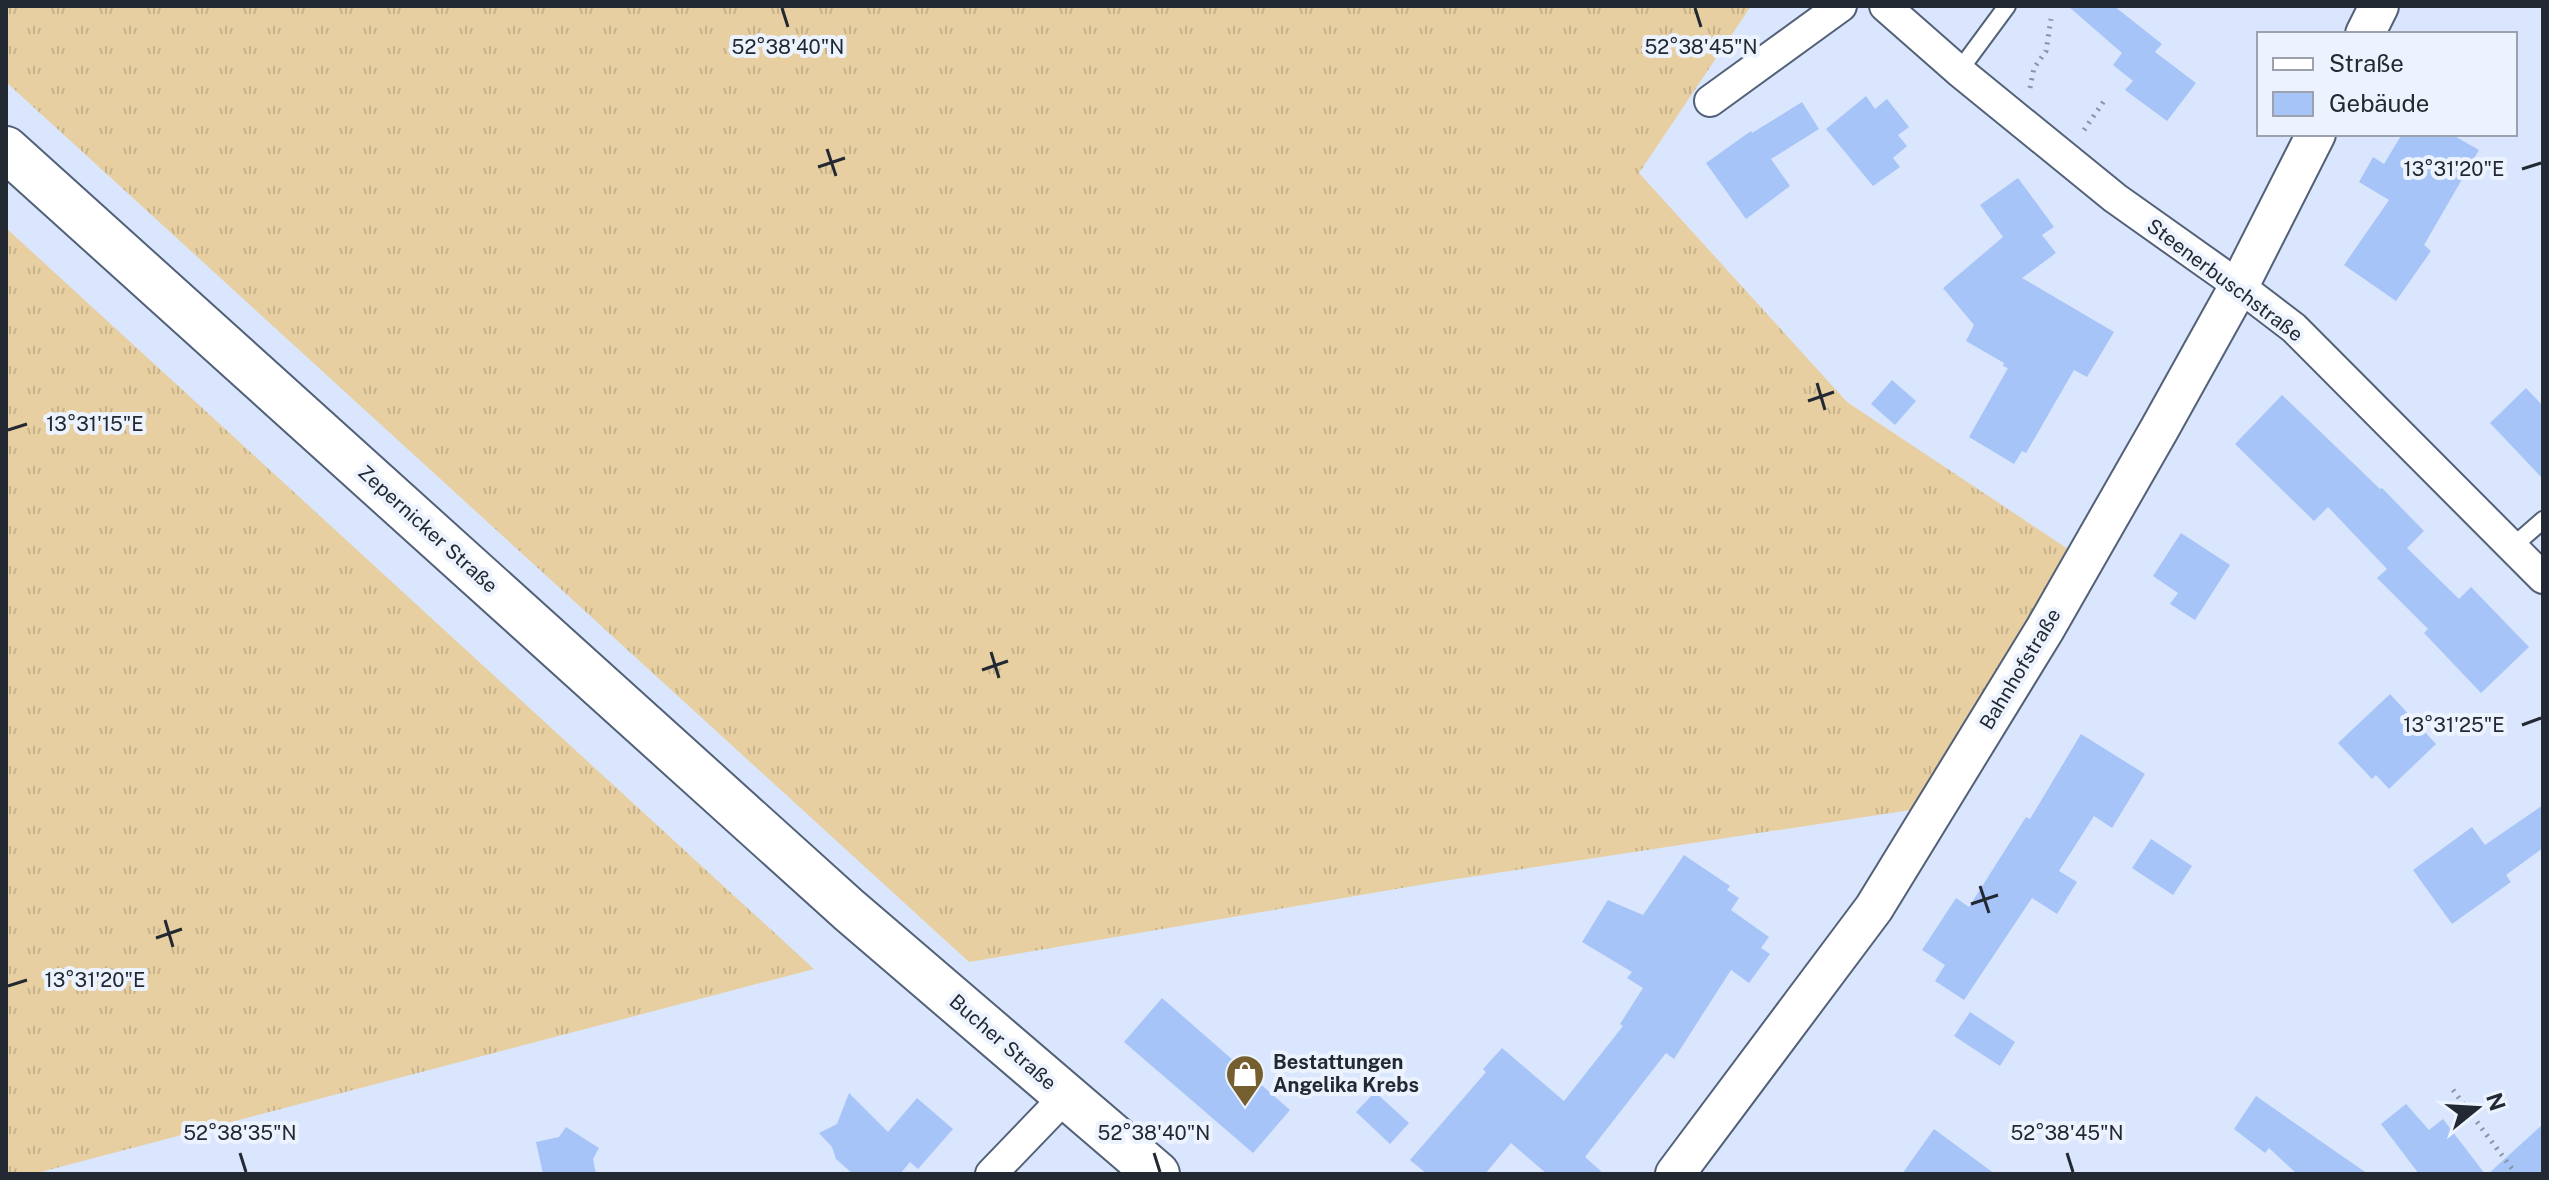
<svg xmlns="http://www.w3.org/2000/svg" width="2549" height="1180" font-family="'Public Sans',sans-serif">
  <defs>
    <pattern id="grass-tufts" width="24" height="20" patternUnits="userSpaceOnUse" patternTransform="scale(2)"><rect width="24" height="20" fill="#e7cfa1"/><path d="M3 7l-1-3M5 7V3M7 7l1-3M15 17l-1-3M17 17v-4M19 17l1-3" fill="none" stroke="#c6b28b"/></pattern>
  </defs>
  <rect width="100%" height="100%" fill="#d9e6fd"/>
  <path fill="url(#grass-tufts)" d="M6,6H1751L1639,173L1847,402L2074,553L1937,806L1443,881L969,962L6,82Z
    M6,228L814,969L33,1174H6Z"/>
  <path fill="#a7c4f9" d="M2068,6H2114L2162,44L2155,52L2196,83L2167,121L2125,90L2133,81L2113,65L2122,53Z
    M1866,96L1875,109L1887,99L1909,127L1898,135L1907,146L1893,158L1900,167L1873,186L1826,129Z
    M1802,102L1819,129L1771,159L1790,186L1746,219L1706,163L1751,131L1752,133Z
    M2402,134H2451L2479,150L2424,245L2431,251L2396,301L2344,265L2389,200L2359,182L2373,157L2384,164Z
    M2018,178L2054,227L2042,235L2056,253L2022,278L2114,332L2087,377L2074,370L2026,453L2022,451L2014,464L1969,437L2008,368L2003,366L2004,363L1966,341L1974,325L1943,288L2003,237L1980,205Z
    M1892,380L1916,401L1895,425L1871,404Z
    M2526,388L2543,406V479L2490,423Z
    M2282,395L2380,489L2382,488L2424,531L2407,548L2459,599L2471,587L2529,647L2481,693L2424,633L2428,629L2377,578L2387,569L2328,507L2314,521L2235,444Z
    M2181,533L2230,565L2195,620L2170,604L2178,593L2153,576Z
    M2390,694L2436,744L2389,789L2376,775L2372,779L2338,743Z
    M2081,734L2145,774L2112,828L2094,816L2059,871L2077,882L2057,914L2032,898L1964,1000L1935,981L1945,965L1922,950L1956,898L1969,907L2026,817L2030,819Z
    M2543,805V848L2506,875L2511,882L2452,924L2413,870L2472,827L2485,845Z
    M2151,839L2192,866L2173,895L2132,868Z
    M1684,855L1730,886L1727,890L1739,898L1731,910L1769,937L1761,948L1770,954L1749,983L1731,970L1674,1059L1666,1053L1585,1157L1604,1174H1547L1511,1143L1485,1174H1427L1410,1160L1486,1072L1483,1069L1502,1048L1564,1101L1623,1026L1620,1024L1643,988L1627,978L1632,972L1582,942L1608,900L1643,915Z
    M1162,998L1290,1110L1253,1153L1124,1042Z
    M1970,1012L2015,1042L2000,1066L1954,1036Z
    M1375,1092L1409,1123L1390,1144L1356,1112Z
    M849,1093L888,1132L917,1098L953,1129L918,1169L910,1162L900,1174H853L836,1159L832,1147L819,1133L837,1124Z
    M2256,1096L2368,1174H2297L2269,1148L2265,1153L2234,1129Z
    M2406,1104L2429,1130L2443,1119L2485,1174H2419L2381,1124Z
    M2543,1124V1174H2488Z
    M566,1127L599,1148L593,1159L596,1174H543L536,1142L559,1137Z
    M1934,1129L1995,1174H1902Z"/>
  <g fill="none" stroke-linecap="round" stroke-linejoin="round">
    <g stroke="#526078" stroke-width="20">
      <path id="service" d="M1959,71L2007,6
        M2512,547L2543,520"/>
    </g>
    <g stroke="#526078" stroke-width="34">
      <path id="minor" d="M1885,6L1959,71L2115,198L2239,286L2294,328L2543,578
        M1710,101L1841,6
        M991,1174L1066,1096"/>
    </g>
    <g stroke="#526078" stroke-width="42">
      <path id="tertiary" d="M2365,34L2379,6
        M1675,1174L1874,908L2045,629L2160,428L2239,286L2316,134"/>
    </g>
    <g stroke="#526078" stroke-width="48">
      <path id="secondary" d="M6,149L849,910L1157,1174"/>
    </g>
    <path stroke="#8a94a5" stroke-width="5" stroke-dasharray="2 6" stroke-linecap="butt" d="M2030,88L2034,68L2046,51L2051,19
      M2084,130L2104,101
      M2453,1090L2516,1174"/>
    <use href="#service" stroke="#fff" stroke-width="16"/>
    <use href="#minor" stroke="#fff" stroke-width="30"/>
    <use href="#tertiary" stroke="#fff" stroke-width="38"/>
    <use href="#secondary" stroke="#fff" stroke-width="44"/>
  </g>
  <path fill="none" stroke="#232933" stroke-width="3" d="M782,8L788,27M1695,8L1701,27M827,149L836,176M818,167L845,158M2522,169L2541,163M1817,383L1825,410M1808,401L1834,392M8,430L27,424M991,652L999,678M982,670L1008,661M2522,725L2541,718M1980,886L1989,913M1971,904L1998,895M165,920L173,947M156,938L182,929M8,986L27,980M240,1153L246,1172M1154,1153L1160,1172M2067,1153L2073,1172"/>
  <defs>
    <g id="shop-pin" transform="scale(2)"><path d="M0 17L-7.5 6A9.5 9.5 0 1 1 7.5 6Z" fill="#765f2f" stroke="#ecf3fe"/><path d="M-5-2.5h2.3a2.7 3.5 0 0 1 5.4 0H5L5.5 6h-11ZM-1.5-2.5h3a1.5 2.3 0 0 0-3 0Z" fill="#fff"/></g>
  </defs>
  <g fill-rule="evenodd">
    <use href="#shop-pin" x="1245" y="1074"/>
  </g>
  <g text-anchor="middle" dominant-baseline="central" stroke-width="8" stroke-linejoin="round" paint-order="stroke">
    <g font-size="20" fill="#232933" stroke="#ecf3fe">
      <text transform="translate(2225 280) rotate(37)">Steenerbuschstraße</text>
      <text transform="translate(428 529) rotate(42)">Zepernicker Straße</text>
      <text transform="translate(2020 669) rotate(-59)">Bahnhofstraße</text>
      <text transform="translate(1003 1042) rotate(41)">Bucher Straße</text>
    </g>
    <g font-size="20" font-weight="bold" fill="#232933" stroke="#ecf3fe" text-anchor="start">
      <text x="1273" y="1062">Bestattungen<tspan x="1273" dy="23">Angelika Krebs</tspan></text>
    </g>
  </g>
  <g font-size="20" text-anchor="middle" fill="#232933" stroke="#ecf3fe" stroke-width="8" stroke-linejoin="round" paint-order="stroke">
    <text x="788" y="54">52°38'40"N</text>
    <text x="1701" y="54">52°38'45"N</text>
    <text x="2454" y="176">13°31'20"E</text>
    <text x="95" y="431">13°31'15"E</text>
    <text x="2454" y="732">13°31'25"E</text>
    <text x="95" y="987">13°31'20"E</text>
    <text x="240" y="1140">52°38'35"N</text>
    <text x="1154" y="1140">52°38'40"N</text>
    <text x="2067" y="1140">52°38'45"N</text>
  </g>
  <rect width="2549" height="1180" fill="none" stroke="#232933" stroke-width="16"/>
  <rect x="2257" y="32" width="260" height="104" fill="#ecf3fe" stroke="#9ca2ad" stroke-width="2"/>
  <rect x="2273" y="58" width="40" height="12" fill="#ffffff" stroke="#9ca2ad" stroke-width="2"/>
  <text x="2329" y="72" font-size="24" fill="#232933">Straße</text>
  <rect x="2273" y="92" width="40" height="24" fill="#a7c4f9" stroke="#9ca2ad" stroke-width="2"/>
  <text x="2329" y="112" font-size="24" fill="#232933">Gebäude</text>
  <g transform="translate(2477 1108) rotate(72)" stroke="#ecf3fe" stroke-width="6" paint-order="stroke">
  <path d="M0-6L14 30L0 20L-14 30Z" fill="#232933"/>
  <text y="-12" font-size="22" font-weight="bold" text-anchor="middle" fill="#232933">N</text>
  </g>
</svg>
